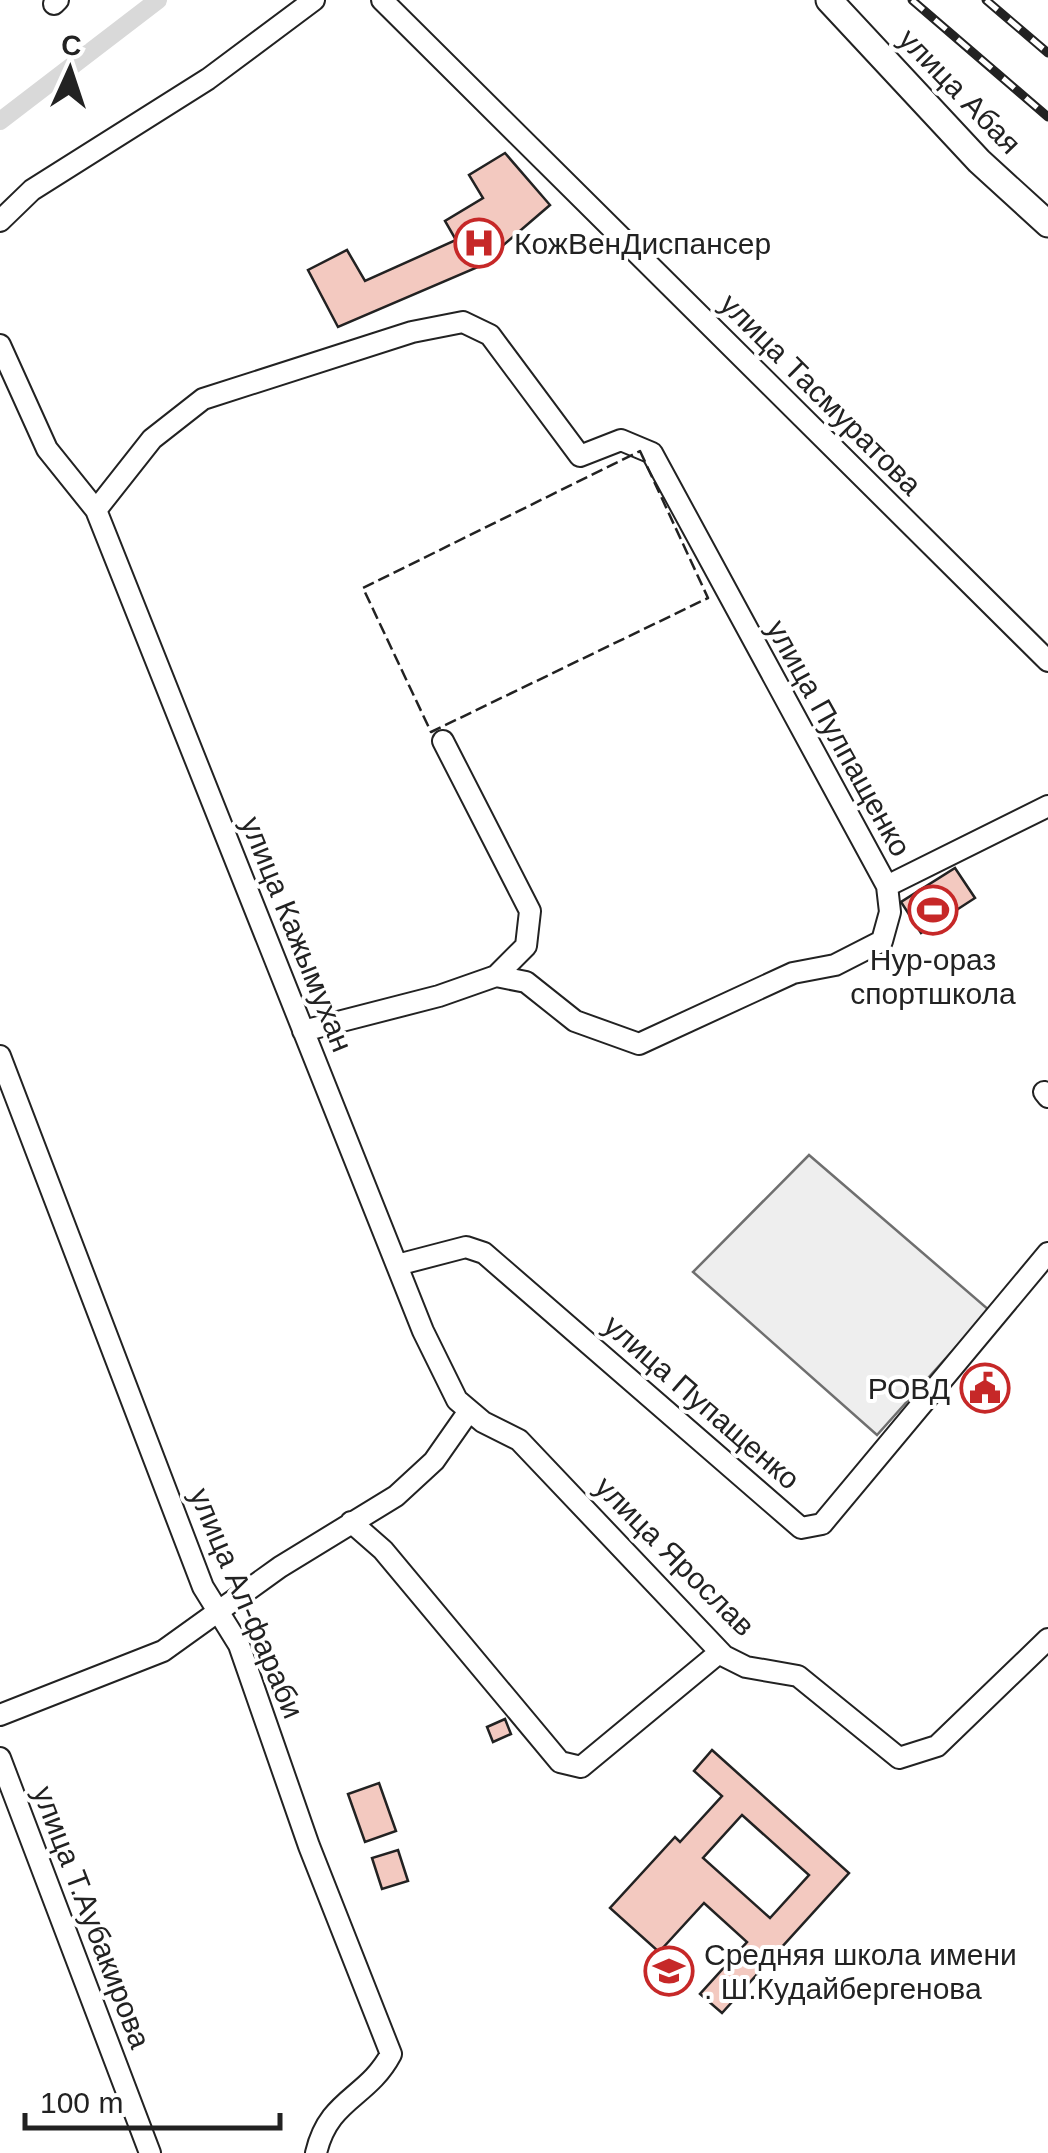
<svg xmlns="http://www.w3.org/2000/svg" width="1048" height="2153" font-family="Helvetica,sans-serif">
  <rect width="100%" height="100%" fill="#fff"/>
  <path fill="#eee" stroke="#6f6f6f" stroke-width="2.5" d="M809,1155L989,1310L877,1435L693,1272Z"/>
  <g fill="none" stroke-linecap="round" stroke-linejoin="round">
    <path stroke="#d9d9d9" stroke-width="18" d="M0,121L158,0"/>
  </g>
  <path fill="#f3c9c0" stroke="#222" stroke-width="2.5" fill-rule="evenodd" d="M505,153L550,205L478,267L338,327L308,270L347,250L365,281L456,240L445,221L483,198L469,175Z
    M955,868L975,898L921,933L901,902Z
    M505,1719L511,1734L493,1742L487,1727Z
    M712,1750L849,1873L722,2013L700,1994L747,1942L704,1903L659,1952L610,1908L675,1837L680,1842L722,1796L694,1771ZM742,1815L809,1875L770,1918L703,1858Z
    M379,1783L396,1831L365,1842L348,1794Z
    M398,1850L408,1881L382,1889L372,1858Z"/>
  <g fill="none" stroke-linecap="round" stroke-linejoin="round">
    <g stroke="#222" stroke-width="24">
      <path id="minor" d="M382,0L1048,661
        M54,4L58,0
        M0,221L32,190L208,79L314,0
        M0,345L47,449L96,510L423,1331L457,1400L483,1422L519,1440L724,1656L746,1667L798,1676L899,1758L937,1746L1048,1639
        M96,510L152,439L203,399L412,332L463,322L490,335L580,456L621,440L652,453L887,886L890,912L882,941L835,965L793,973L639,1044L575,1021L526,982L496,976L439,996L303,1031
        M443,741L530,911L526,946L496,976
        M887,886L1048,806
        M0,1056L203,1587L239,1645L309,1846L391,2054C367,2099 329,2098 316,2153
        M1044,1092L1048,1097
        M397,1265L466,1247L484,1253L801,1528L822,1524L1048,1253
        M351,1522L383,1550L560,1762L581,1767L720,1652
        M0,1715L163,1651L280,1567L396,1496L434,1461L469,1411
        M0,1758L150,2153"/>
    </g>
    <g stroke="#222" stroke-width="29">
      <path id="major" d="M829,0L979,161L1048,224"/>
    </g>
    <use href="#minor" stroke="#fff" stroke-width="20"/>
    <use href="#major" stroke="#fff" stroke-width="25"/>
    <g stroke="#222" stroke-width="9">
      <path id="rail" d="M912,0L1048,117
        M986,0L1048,53"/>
    </g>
    <use href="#rail" stroke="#fff" stroke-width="5" stroke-dasharray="15" stroke-linecap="butt"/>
    <path stroke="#222" stroke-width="2.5" stroke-dasharray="12 5" stroke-linecap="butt" d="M640,451L708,598L431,732L363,588Z"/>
  </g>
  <defs>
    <g id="hospital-ring" transform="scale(2.5)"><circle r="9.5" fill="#fff" stroke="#c62828" stroke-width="1.5"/><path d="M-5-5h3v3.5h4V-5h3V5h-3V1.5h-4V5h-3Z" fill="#c62828"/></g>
    <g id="stadium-ring" transform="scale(2.5)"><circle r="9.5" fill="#fff" stroke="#c62828" stroke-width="1.5"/><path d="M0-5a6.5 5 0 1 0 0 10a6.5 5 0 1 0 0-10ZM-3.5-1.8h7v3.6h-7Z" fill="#c62828"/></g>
    <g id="civic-ring" transform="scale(2.5)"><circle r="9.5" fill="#fff" stroke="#c62828" stroke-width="1.5"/><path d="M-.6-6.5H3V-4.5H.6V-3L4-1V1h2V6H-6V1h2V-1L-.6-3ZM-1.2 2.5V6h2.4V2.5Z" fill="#c62828"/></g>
    <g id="school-ring" transform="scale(2.5)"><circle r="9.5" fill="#fff" stroke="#c62828" stroke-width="1.5"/><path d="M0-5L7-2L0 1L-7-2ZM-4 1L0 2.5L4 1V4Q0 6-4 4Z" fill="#c62828"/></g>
  </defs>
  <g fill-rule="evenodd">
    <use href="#hospital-ring" x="479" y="243"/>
    <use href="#stadium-ring" x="933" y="910"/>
    <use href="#civic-ring" x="985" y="1388"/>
    <use href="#school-ring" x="669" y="1971"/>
  </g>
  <g text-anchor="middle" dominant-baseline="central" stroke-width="8" stroke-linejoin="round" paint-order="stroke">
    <g font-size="30" fill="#222" stroke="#fff">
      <text transform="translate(960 91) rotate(46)">улица Абая</text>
      <text transform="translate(821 394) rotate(45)">улица Тасмуратова</text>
      <text transform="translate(839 738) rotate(61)">улица Пулпащенко</text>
      <text transform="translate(297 934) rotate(68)">улица Кажымухан</text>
      <text transform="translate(702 1402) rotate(41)">улица Пупащенко</text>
      <text transform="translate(675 1556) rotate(45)">улица Ярослав</text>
      <text transform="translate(247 1603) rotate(67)">улица Ал-фараби</text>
      <text transform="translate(92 1917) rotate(69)">улица Т.Аубакирова</text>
    </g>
    <g font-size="30" fill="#222" stroke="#fff" text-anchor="start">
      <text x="514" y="243">КожВенДиспансер</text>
      <text x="933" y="959" text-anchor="middle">Нур-ораз<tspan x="933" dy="34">спортшкола</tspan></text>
      <text x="950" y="1388" text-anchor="end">РОВД</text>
      <text x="704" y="1954">Средняя школа имени<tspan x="704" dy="34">. Ш.Кудайбергенова</tspan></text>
    </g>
  </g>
  <g transform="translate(70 70) rotate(3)" stroke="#ffffff" stroke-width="8" paint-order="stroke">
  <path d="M0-8L18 38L0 25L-18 38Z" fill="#222222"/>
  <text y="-15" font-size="28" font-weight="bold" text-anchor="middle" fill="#222222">С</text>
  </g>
  <path d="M25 2113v15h255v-15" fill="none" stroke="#222222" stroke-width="5"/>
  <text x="40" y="2113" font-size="30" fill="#222222" stroke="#ffffff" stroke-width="8" paint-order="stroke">100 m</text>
</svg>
